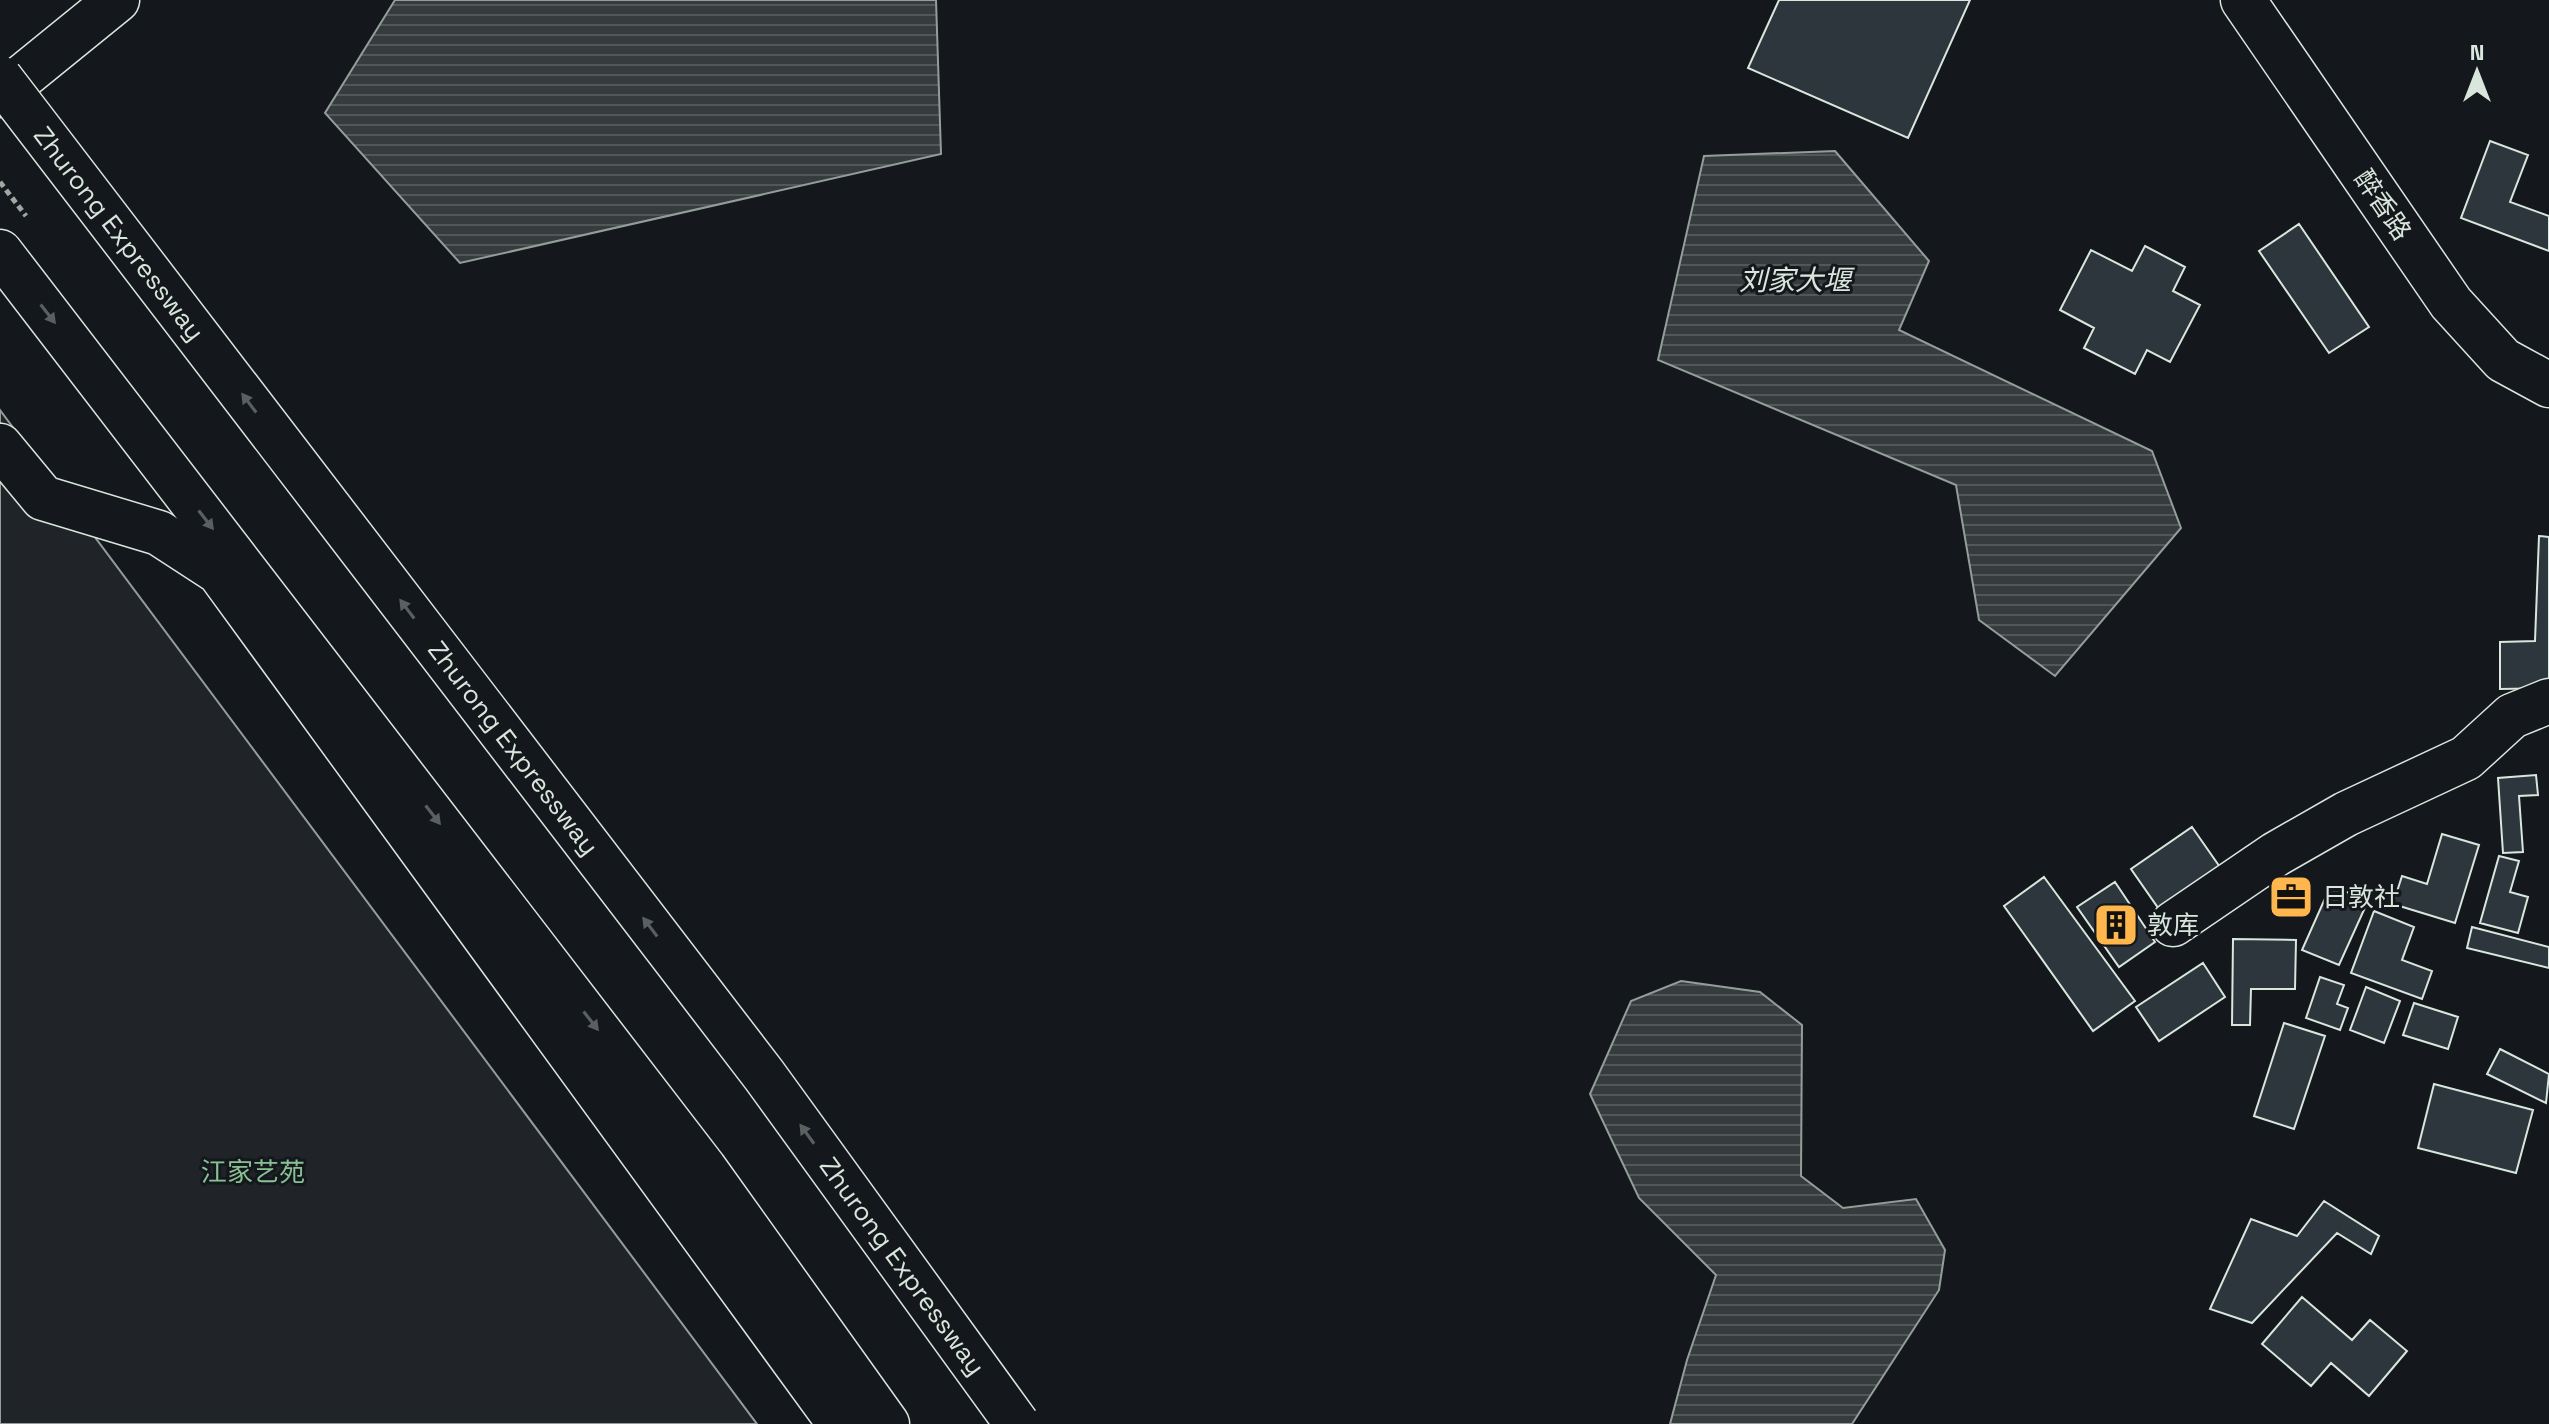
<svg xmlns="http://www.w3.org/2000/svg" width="2549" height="1424" font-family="'Space Grotesk','Noto Sans SC',sans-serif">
  <defs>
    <pattern id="water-rules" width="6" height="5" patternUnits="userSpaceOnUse" patternTransform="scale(2)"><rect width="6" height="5" fill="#363b3e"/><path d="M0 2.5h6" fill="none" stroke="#525759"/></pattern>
  </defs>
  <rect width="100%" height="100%" fill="#14181c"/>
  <path fill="#202428" stroke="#939e99" stroke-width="2" d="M0,410L757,1424H0Z"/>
  <path fill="url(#water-rules)" stroke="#939e99" stroke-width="2" d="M395,0H936L941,154L460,263L325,113Z
    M1835,151L1929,261L1899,330L2152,451L2181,528L2055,676L1979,620L1956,485L1658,360L1704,156Z
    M1681,981L1760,992L1802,1025L1801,1176L1843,1208L1916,1199L1945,1250L1939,1290L1852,1424H1670L1687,1360L1716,1275L1639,1198L1590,1094L1631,1001Z"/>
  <path fill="#2c363c" stroke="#d8e6dc" stroke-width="2" d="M1779,0H1970L1908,138L1748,68Z
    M2490,141L2528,155L2510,202L2549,216V251L2461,218Z
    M2299,224L2369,327L2329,353L2259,251Z
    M2145,246L2185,267L2173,291L2200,305L2170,362L2147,350L2135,374L2084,348L2094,328L2060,310L2091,250L2132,271Z
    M2539,536L2549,537V688L2500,689V642L2535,641Z
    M2536,775L2538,795L2519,796L2523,852L2503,853L2498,778Z
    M2192,827L2222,870L2161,912L2131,869Z
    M2442,834L2479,845L2455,923L2393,904L2402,876L2427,884Z
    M2499,856L2519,861L2510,892L2528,897L2518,933L2480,923Z
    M2044,877L2135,1001L2093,1031L2004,906Z
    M2115,882L2155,942L2119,967L2077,907Z
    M2331,885L2368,901L2339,965L2302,950Z
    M2374,911L2414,927L2402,960L2432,971L2422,999L2351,973Z
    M2472,927L2549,947V968L2467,948Z
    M2233,939L2296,940L2295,989H2251L2250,1025H2232Z
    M2203,963L2225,997L2159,1041L2136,1007Z
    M2320,977L2344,985L2337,1004L2348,1008L2340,1030L2306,1018Z
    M2366,987L2400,1001L2384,1043L2350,1030Z
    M2414,1003L2458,1017L2448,1049L2403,1035Z
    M2284,1023L2325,1036L2294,1129L2254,1116Z
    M2500,1049L2549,1074L2546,1103L2487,1074Z
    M2434,1084L2533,1110L2516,1173L2418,1148Z
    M2324,1201L2379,1236L2371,1254L2337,1233L2252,1323L2210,1309L2251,1219L2297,1236Z
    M2302,1297L2352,1340L2370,1320L2407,1351L2369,1396L2331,1363L2311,1386L2262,1344Z"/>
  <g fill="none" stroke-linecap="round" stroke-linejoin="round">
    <g stroke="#d8e6dc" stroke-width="47">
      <path id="minor" d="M2243,0L2451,303L2503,360L2549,385
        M0,95L117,0
        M0,446L43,498L159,533L219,572L840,1424
        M2173,924L2276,854L2346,814L2466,758L2512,716L2549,701"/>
    </g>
    <g stroke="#d8e6dc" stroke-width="47">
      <path id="highway" d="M0,252L704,1168L887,1424"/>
    </g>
    <path stroke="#9da8a2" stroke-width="5" stroke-dasharray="6 4" stroke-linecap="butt" d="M0,182L26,216"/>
    <use href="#minor" stroke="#14181c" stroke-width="44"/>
    <use href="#highway" stroke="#14181c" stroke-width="44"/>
    <g stroke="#d8e6dc" stroke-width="47" stroke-linecap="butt">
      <g id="highway-bridge">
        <path id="s1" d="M0,78L764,1075L1017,1424"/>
      </g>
    </g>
    <use href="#highway-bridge" stroke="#14181c" stroke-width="44"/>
  </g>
  <defs><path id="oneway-solid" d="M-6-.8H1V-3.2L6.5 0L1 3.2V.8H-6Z" transform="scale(2)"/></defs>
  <g fill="#59605f">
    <use href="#oneway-solid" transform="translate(48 314) rotate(52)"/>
    <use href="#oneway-solid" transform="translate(249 403) rotate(-127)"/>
    <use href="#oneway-solid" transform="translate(206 520) rotate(52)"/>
    <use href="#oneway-solid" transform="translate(407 609) rotate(-127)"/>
    <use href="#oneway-solid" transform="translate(433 815) rotate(52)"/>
    <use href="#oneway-solid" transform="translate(650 927) rotate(-127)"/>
    <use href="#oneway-solid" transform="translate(591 1021) rotate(52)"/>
    <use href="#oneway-solid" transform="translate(807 1134) rotate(-126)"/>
  </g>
  <defs>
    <g id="office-square" transform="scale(2.3)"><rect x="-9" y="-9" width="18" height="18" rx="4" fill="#ffb74d" stroke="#14181c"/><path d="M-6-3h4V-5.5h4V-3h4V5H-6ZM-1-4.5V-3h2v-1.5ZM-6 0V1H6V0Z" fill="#111"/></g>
    <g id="building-square" transform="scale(2.3)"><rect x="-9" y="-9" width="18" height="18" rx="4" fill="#ffb74d" stroke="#14181c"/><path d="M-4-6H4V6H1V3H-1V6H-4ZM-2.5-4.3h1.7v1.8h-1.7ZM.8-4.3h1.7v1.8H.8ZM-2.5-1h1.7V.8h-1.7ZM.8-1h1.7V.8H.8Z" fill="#111"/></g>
  </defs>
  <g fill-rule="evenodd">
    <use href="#office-square" x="2291" y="897"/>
    <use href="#building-square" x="2116" y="925"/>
  </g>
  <g text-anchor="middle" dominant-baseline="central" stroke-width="6" stroke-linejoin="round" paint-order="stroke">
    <g font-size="26" fill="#d8e6dc" stroke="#14181c">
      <text transform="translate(2383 205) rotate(56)">醉香路</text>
      <text stroke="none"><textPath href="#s1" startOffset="196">Zhurong Expressway</textPath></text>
      <text stroke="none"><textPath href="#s1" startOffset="844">Zhurong Expressway</textPath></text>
      <text stroke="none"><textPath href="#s1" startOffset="1492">Zhurong Expressway</textPath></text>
    </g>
    <g font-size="26" fill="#d8e6dc" stroke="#14181c" text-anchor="start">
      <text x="2322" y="897">日敦社</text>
      <text x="2147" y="925">敦库</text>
    </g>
    <g font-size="26" fill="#8ac095" stroke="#14181c">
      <text x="253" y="1172">江家艺苑</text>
    </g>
    <g font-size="28" font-style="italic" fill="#d8e6dc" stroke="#14181c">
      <text x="1795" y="280">刘家大堰</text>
    </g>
  </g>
  <g transform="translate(2477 72)" stroke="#14181c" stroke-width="6" paint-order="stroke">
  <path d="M0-6L14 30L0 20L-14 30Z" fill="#d8e6dc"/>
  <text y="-12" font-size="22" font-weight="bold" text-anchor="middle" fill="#d8e6dc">N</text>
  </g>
</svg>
